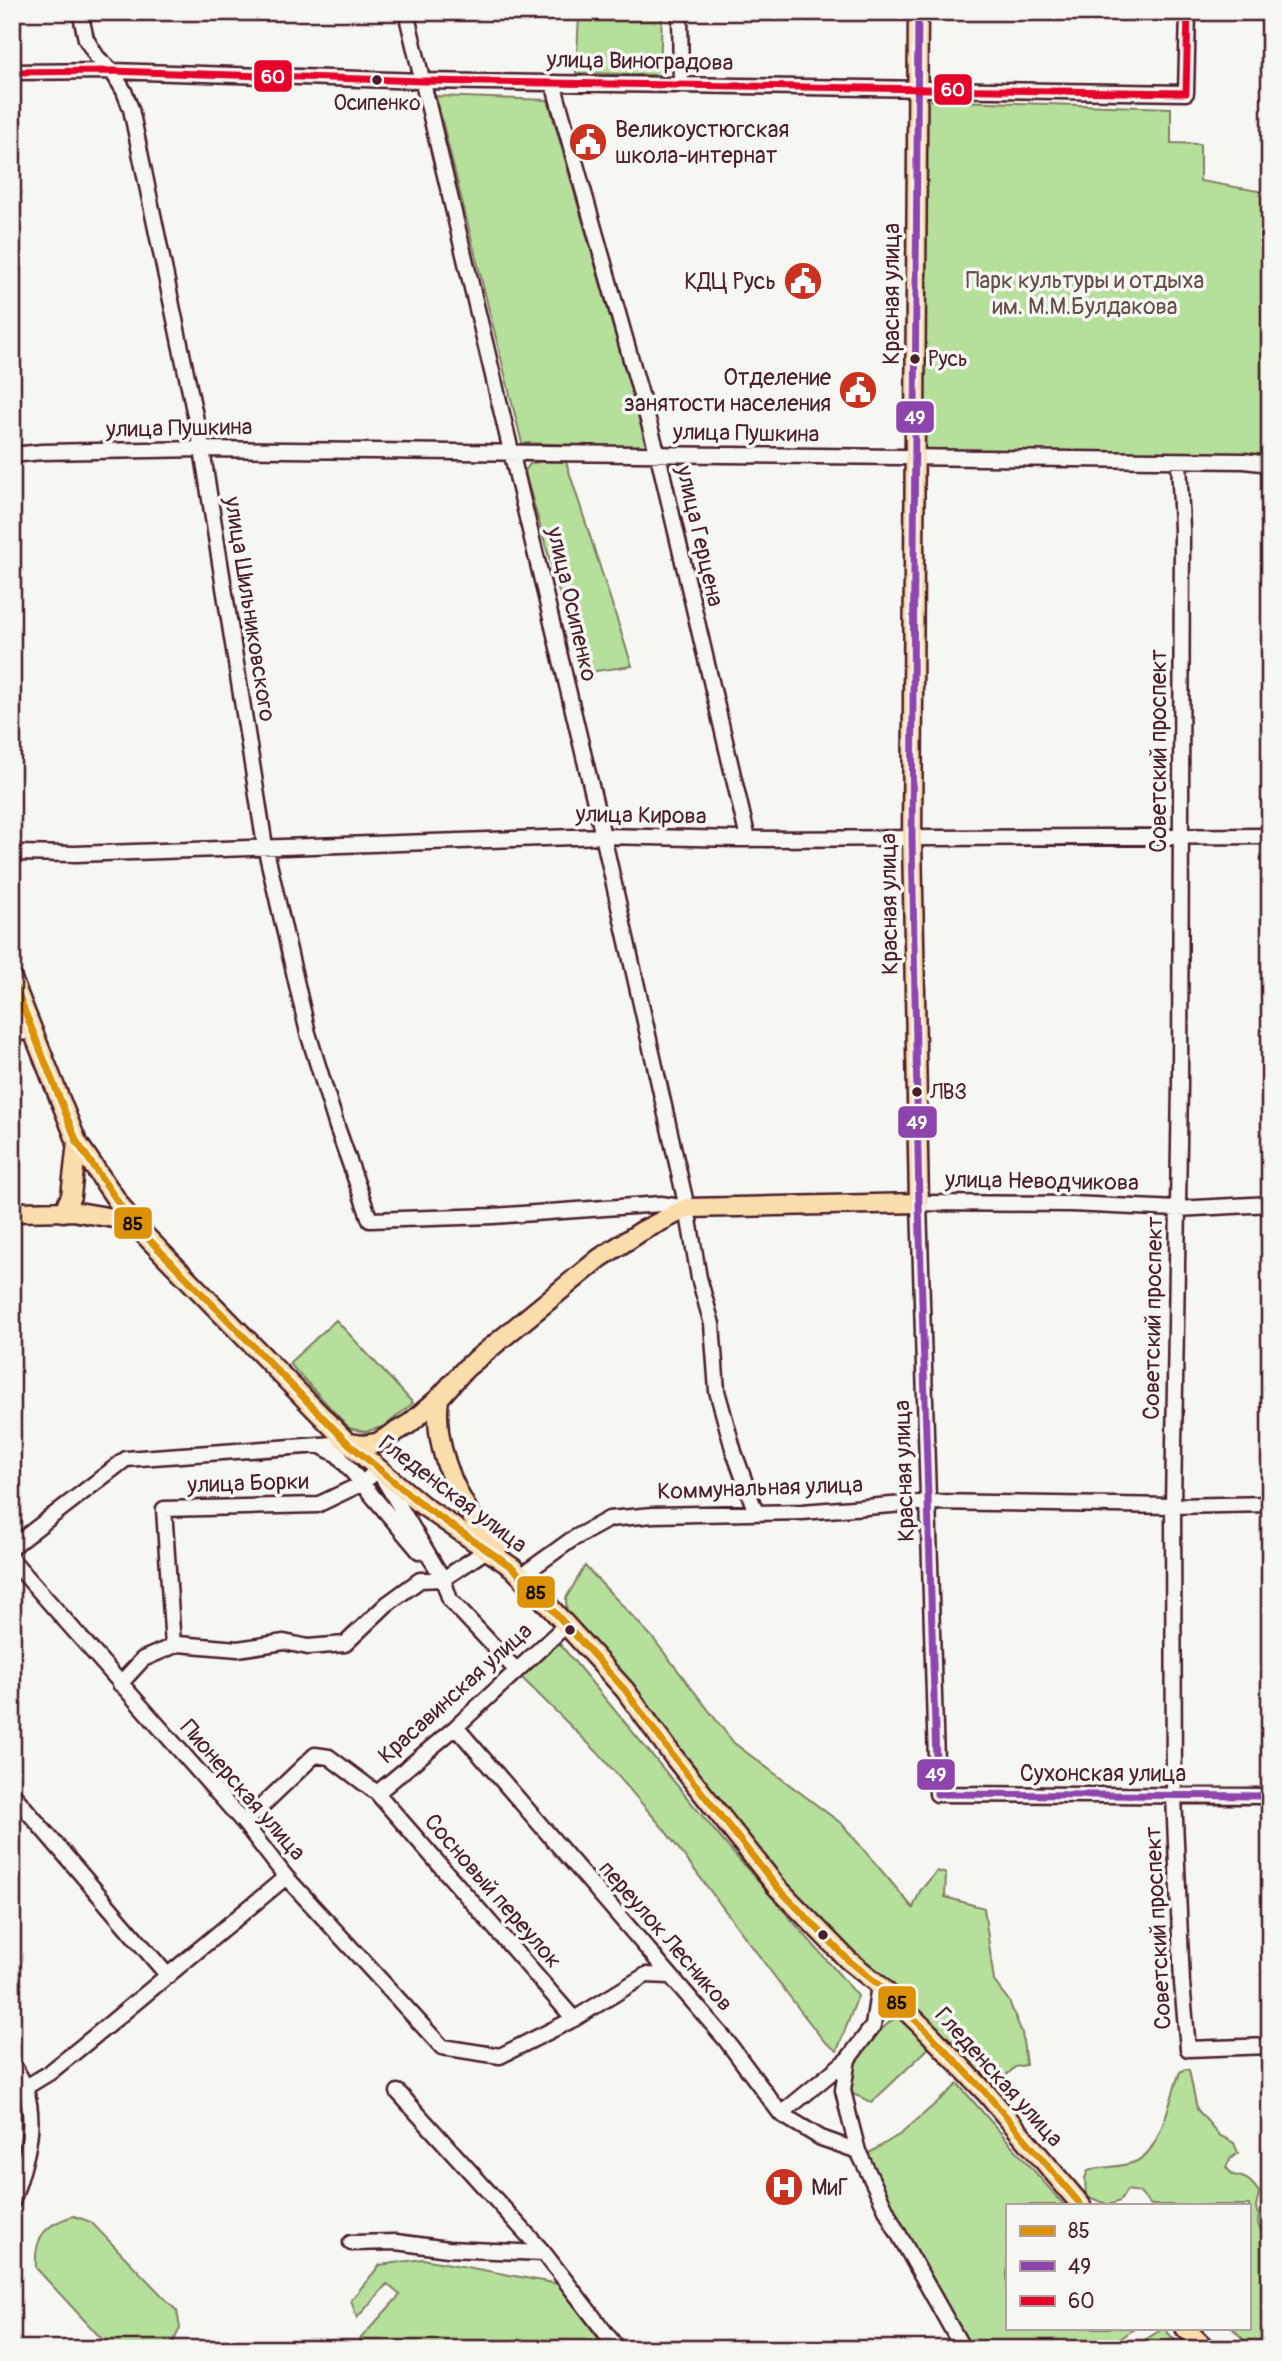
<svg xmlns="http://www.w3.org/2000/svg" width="1282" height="2361" font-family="Pangolin,sans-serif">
  <rect width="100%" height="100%" fill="#f6f6f2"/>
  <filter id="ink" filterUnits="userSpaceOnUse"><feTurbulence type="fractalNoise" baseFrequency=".0143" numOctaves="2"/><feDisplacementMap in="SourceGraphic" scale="14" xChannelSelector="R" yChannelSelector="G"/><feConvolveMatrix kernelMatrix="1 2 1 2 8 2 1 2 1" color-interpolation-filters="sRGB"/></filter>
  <g filter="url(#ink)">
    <path fill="#b5df9b" stroke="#807f63" stroke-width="2" d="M582,12H662L660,75L576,73L579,15Z
      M436,96L548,100L647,447L522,443Z
      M925,100L1171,108V143L1200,144V181L1270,193V457L923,451Z
      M542,461L566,462L632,666L582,673L527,480L525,471L530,464Z
      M336,1320L413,1403L385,1426L365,1432L349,1428L289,1363Z
      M585,1566L652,1637L734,1743L842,1824L913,1908L920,1891L937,1871L946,1874L945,1897L984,1908L994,1981L1009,2001L1022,2033L1026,2065L1015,2067L987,2094L811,1922L567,1624L566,1598Z
      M554,1637L729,1848L858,1996L837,2051L824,2041L799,2009L663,1828L599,1754L516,1672Z
      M899,2018L903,2019L930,2047L872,2102L843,2090L848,2059L892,2020Z
      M1185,2069L1189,2070L1197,2109L1219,2135L1234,2143L1238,2153L1230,2159L1226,2167L1233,2175C1247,2177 1251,2181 1259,2192C1258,2203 1253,2205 1259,2216C1256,2227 1261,2232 1270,2239V2349H1244L1246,2342L1232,2328H1249V2205H1151L1139,2192L1127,2190L1120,2201L1109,2205L1086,2196L1085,2178L1088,2171C1103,2166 1123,2168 1137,2161C1162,2149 1170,2096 1180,2072Z
      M958,2084L1064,2205H1007V2328H1135L1107,2349H968L899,2223L866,2155L902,2133Z
      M74,2216L91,2222L177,2311L180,2328L170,2349H111L36,2268C34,2238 44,2224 74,2216Z
      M423,2259L558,2284L606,2349H351L400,2295L387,2284L357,2318L351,2300L380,2265Z
      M1164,2328L1182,2349H1130Z"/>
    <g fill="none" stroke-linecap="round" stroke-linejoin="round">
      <g stroke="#4a1f2b" stroke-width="19">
        <path id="minor" d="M80,12L86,39L97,57L112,71L124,91L131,109L202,449L265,846L308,1033L337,1127L370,1220L493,1216L661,1204L687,1208
          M406,12L604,840L687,1208L699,1278L712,1324L717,1391L734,1452L756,1513
          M680,12L681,85
          M12,72L112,71L423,81L1186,93L1188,12
          M553,83L658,455L748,839
          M12,455L42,452L202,449L1244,461L1270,464
          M1179,461L1182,529L1180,1084L1173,1506L1174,1796L1182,1983L1188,2049L1270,2046
          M12,853L75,854L603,836L738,839L1270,836
          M12,1034L33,1031
          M1270,1204L1177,1209L1071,1204L919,1203L937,1794L1270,1796
          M319,1445L338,1455L419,1551
          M12,1547L126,1459L348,1443
          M12,1560L244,1823L286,1877L442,2047L500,2056L574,2019L646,1975L670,1976
          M521,1576L571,1540L609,1519L653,1515L802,1512L930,1502L1173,1506L1270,1504
          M173,1646L164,1509L317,1505L361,1484L378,1470L443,1579L450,1600L516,1670
          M120,1684L143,1659L178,1644L238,1649L284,1642L308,1647L345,1644L387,1604L420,1580L443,1579L487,1550
          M456,1727L726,2040L781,2114L821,2138L858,2151
          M12,1793L168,1976
          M377,1793L574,2019
          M244,1823L315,1755L329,1757L377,1793L456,1727L567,1624
          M879,1985L873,2026L848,2059L843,2090L850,2120L858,2151L893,2224L963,2349
          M12,2064C44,2106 28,2157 12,2202
          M26,2087L49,2073L101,2031L286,1877
          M398,2092L544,2253
          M781,2114L848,2059
          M351,2243L396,2242L448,2249L544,2253L618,2349"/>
      </g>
      <g stroke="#4a1f2b" stroke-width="23">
        <path id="major" d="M12,979L77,1142L131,1221L348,1443L422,1505L513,1568L537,1593L625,1690L673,1756L777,1887L848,1960L879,1985L929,2033L987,2094L1081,2205
          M12,1212L72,1211L131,1221
          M63,1212L71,1196L77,1142
          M439,1398C432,1453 462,1510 497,1550
          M348,1443L363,1445L377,1443L409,1424L439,1398L466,1368L600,1258L642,1231L687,1208L919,1203L912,838L918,12
          M1185,2328L1206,2349"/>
      </g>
      <use href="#minor" stroke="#f6f6f2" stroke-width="14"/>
      <use href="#major" stroke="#fbddab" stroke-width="18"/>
      <g stroke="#f6f6f2" stroke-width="12">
        <path id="bus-1" d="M12,979L77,1142L131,1221L348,1443L422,1505L513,1568L537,1593L625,1690L673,1756L777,1887L848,1960L879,1985L929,2033L987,2094L1081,2205"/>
      </g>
      <g stroke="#f6f6f2" stroke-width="12">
        <path id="bus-2" d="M918,12L912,838L919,1203L937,1794L1270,1796"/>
      </g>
      <g stroke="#f6f6f2" stroke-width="12">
        <path id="bus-3" d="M12,72L112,71L423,81L1186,93L1188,12"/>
      </g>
      <use href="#bus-1" stroke="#dd9206" stroke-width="7"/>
      <use href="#bus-2" stroke="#8e44ad" stroke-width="7"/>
      <use href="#bus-3" stroke="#e4002b" stroke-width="7"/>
    </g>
  </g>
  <defs>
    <g id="civic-disc" transform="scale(2.0125)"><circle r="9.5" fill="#c8321e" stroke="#f6f6f2"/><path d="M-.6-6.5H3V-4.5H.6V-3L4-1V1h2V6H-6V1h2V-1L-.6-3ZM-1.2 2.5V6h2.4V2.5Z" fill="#fff"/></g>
    <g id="hospital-disc" transform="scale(2.0125)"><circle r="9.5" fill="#c8321e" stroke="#f6f6f2"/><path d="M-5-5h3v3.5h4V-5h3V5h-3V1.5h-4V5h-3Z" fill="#fff"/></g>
  </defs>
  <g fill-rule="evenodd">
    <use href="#civic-disc" x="588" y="142"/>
    <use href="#civic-disc" x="803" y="281"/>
    <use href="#civic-disc" x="858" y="390"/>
    <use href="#hospital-disc" x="784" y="2187"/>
  </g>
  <g fill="#4a1f2b" stroke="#f6f6f2" stroke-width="2.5">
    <circle cx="377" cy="80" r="6"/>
    <circle cx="915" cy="359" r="6"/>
    <circle cx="917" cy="1092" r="6"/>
    <circle cx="570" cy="1630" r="6"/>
    <circle cx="823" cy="1935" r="6"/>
  </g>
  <g text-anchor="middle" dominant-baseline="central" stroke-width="7" stroke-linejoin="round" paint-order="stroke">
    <g font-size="21" fill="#4a1f2b" stroke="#f6f6f2" text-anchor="start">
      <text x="377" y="103" text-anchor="middle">Осипенко</text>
      <text x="928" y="359">Русь</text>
      <text x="930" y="1092">ЛВЗ</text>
    </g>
    <g font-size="23" fill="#4a1f2b" stroke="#f6f6f2">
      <text transform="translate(640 61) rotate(1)">улица Виноградова</text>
      <text transform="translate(891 294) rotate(-90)">Красная улица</text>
      <text transform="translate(179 428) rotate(-1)">улица Пушкина</text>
      <text transform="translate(746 433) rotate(1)">улица Пушкина</text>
      <text transform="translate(700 536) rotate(77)">улица Герцена</text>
      <text transform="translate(572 604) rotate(77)">улица Осипенко</text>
      <text transform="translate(250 609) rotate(81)">улица Шильниковского</text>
      <text transform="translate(1158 751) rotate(-90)">Советский проспект</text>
      <text transform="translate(641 815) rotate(1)">улица Кирова</text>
      <text transform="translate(889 904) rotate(-91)">Красная улица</text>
      <text transform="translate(1042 1181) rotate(1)">улица Неводчикова</text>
      <text transform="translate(1153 1318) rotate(-89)">Советский проспект</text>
      <text transform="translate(904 1471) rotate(-92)">Красная улица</text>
      <text transform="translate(248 1483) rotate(-2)">улица Борки</text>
      <text transform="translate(760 1488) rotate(-2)">Коммунальная улица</text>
      <text transform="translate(453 1494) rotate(37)">Гледенская улица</text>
      <text transform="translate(455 1693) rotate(-42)">Красавинская улица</text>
      <text x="1103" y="1773">Сухонская улица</text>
      <text transform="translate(243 1790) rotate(49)">Пионерская улица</text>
      <text transform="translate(493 1891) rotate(49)">Сосновый переулок</text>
      <text transform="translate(1158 1928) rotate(-93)">Советский проспект</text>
      <text transform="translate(666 1936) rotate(49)">переулок Лесников</text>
      <text transform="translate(999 2077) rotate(48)">Гледенская улица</text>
    </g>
    <g font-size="23" fill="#4a1f2b" stroke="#f6f6f2" text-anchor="start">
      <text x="615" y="129">Великоустюгская<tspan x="615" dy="26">школа-интернат</tspan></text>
      <text x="776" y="281" text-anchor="end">КДЦ Русь</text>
      <text x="831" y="377" text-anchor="end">Отделение<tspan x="831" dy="26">занятости населения</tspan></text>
      <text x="811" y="2187">МиГ</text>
    </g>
    <g font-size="23" fill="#654f47" stroke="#f6f6f2">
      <text x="1085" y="280">Парк культуры и отдыха<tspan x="1085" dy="26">им. М.М.Булдакова</tspan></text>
    </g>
  </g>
  <g stroke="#f6f6f2" stroke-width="2.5">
    <rect x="253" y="59" width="40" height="34" rx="7" fill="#e4002b"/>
    <rect x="933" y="73" width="40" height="33" rx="7" fill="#e4002b"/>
    <rect x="895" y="400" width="40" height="34" rx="7" fill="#8e44ad"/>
    <rect x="897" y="1105" width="41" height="34" rx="7" fill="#8e44ad"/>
    <rect x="113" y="1206" width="40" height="34" rx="7" fill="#dd9206"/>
    <rect x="516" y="1575" width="40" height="34" rx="7" fill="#dd9206"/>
    <rect x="916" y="1758" width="40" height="33" rx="7" fill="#8e44ad"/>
    <rect x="877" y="1985" width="40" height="34" rx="7" fill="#dd9206"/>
  </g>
  <g font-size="19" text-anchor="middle" font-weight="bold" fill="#fff">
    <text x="273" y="83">60</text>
    <text x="953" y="96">60</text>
    <text x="915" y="424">49</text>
    <text x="917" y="1129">49</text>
    <text x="936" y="1781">49</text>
  </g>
  <g font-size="19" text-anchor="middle" font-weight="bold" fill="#111">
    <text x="133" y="1230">85</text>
    <text x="536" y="1599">85</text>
    <text x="897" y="2009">85</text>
  </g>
  <rect width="1282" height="2361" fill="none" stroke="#f6f6f2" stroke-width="42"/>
  <rect x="21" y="21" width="1240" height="2319" fill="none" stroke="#4a1f2b" stroke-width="2.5" filter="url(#ink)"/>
  <rect x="1006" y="2204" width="245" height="126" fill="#f6f6f2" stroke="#b1a0a2" stroke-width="2"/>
  <rect x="1020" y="2226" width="35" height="10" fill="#dd9206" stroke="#b1a0a2" stroke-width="2"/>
  <text x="1068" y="2238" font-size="21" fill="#4a1f2b">85</text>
  <rect x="1020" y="2261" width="35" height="10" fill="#8e44ad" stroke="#b1a0a2" stroke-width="2"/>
  <text x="1068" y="2274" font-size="21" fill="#4a1f2b">49</text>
  <rect x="1020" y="2296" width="35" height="10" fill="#e4002b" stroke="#b1a0a2" stroke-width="2"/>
  <text x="1068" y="2308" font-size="21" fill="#4a1f2b">60</text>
</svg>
